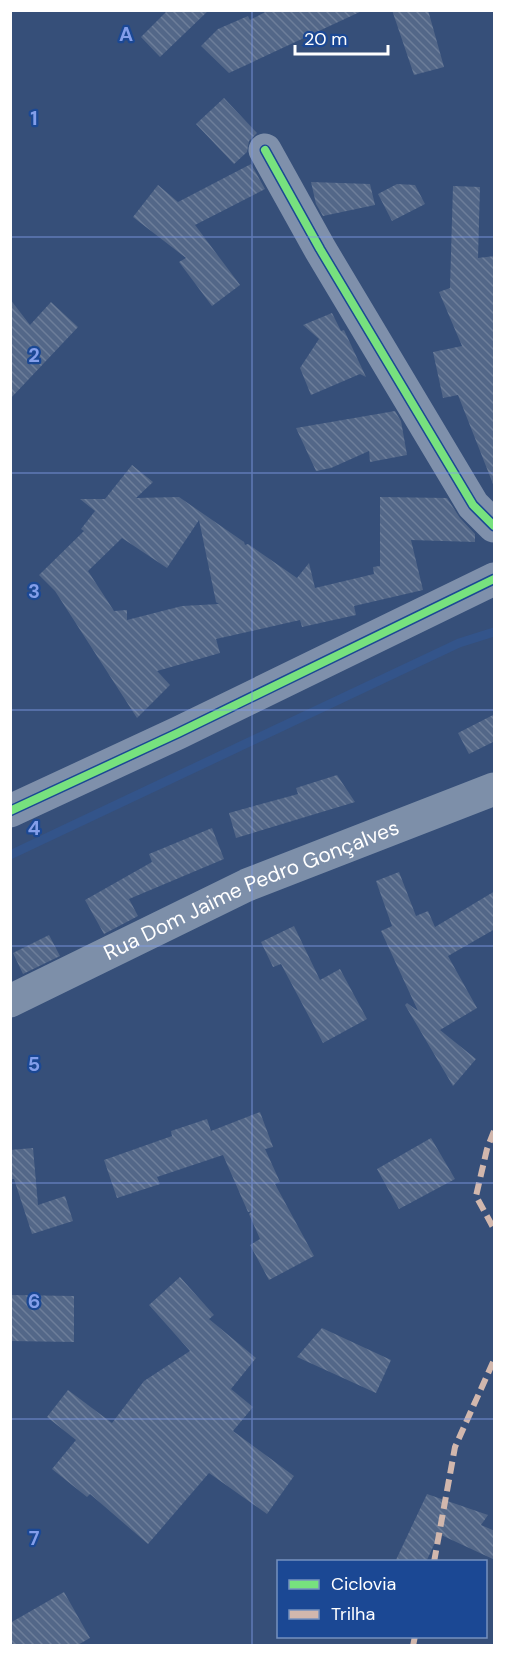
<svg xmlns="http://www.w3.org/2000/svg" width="505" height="1656" font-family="'DM Sans',sans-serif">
  <defs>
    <pattern id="building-back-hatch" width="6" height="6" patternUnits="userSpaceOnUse" patternTransform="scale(1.5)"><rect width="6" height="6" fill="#536788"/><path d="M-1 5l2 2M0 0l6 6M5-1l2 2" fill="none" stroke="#6d7e9a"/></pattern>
  </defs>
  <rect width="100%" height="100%" fill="#364f79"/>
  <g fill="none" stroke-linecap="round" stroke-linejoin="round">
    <path stroke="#33548a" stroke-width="9" d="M10,855L459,643L494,632"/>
  </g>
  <path fill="url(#building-back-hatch)" fill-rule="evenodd" d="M168,10H209L160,57L141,37Z
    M269,10H364L229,73L201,46L218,29L248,16L250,20Z
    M392,10H428L444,67L414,75Z
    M224,98L257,133L249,141L247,152L234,164L196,124Z
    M251,164L265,189L195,225L240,285L212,306L179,262L186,258L133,217L158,185L178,202Z
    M311,182L370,184L375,205L323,216L316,204Z
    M397,184L415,185L425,204L392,221L378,194Z
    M453,186L480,187L478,258L495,256L493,484L458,395L443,398L433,352L462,346L439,292L450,288Z
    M10,299L30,325L51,302L78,327L10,399Z
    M332,313L341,331L344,330L366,377L360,374L311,395L300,368L319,339L303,325Z
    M395,411L401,421L407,455L370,462L369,451L331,468L316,471L296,428Z
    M132,465L153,482L136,498L179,497L244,542L245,545L248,544L297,578L309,563L315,588L374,574L373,567L380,566V497L447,498L460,518L475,534V542L411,540L423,590L354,606L356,615L302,627L300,620L216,639L220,653L157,671L170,685L137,718L55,591L39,575L84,531L81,529L95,511L80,499H105ZM199,520L216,602L219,604L182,606L127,620V610L114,611L88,571L122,538L167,568Z
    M495,714V741L469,754L458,733Z
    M337,775L355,802L236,838L229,813L298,794L296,788Z
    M212,828L224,859L129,899L138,916L104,934L85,900L152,862L149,854Z
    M399,872L416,916L428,911L435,927L495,891V929L448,956L477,1008L440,1030L476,1059L453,1086L405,1005L407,1003L418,1011L381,931L392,926L376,881Z
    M294,926L320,980L340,969L367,1019L323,1043L281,964L273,967L261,942Z
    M49,935L60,956L23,974L13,953Z
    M260,1112L273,1147L265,1149L280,1182L275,1184L314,1256L269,1280L250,1245L260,1239L249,1214L252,1211L248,1212L223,1155L157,1177L160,1184L117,1198L104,1160L172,1136L171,1131L207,1119L211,1131Z
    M431,1138L455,1179L399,1209L377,1169Z
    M33,1148L38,1205L65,1196L73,1221L32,1234L14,1179H10V1150Z
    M180,1277L214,1315L209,1319L256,1358L231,1389L253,1407L233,1431L294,1476L267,1514L209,1473L148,1544L90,1494L87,1497L52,1469L76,1440L47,1417L68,1390L112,1423L144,1381L190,1351L149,1305Z
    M10,1295L74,1296V1342L10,1341Z
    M322,1328L391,1360L376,1393L297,1357Z
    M427,1494L488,1515L481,1525L495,1531V1560L439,1534L426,1562H395Z
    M64,1592L90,1638L76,1646H10V1623Z"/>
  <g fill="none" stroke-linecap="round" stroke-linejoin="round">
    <path stroke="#7f90ab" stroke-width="33" d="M265,150L320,249L473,505L494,526
      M10,811L178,733L494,579"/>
    <path stroke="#7d8fa9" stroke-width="33" id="s1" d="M10,1001L247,885L494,789"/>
    <path stroke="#d1b7ad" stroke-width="6" stroke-dasharray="12 6" stroke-linecap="butt" d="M494,1131L487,1149L476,1196L494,1229
      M434,1562L455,1447L494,1360
      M413,1646L415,1636"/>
    <g stroke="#1b4894" stroke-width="11">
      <path id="cycleway" d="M265,150L320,249L473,505L494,526
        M10,811L178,733L494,579"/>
    </g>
    <use href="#cycleway" stroke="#77e17e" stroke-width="8"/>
  </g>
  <path fill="none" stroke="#839eea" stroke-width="1.5" stroke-opacity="0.55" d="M252,10V1646M10,237H494M10,473H494M10,710H494M10,946H494M10,1183H494M10,1419H494"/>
  <g text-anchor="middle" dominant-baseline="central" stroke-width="4.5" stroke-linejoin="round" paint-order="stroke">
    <g font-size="21" fill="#fff" stroke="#1b4894">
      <text stroke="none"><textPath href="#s1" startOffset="266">Rua Dom Jaime Pedro Gonçalves</textPath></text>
    </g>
  </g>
  <g font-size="20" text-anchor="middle" font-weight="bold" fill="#839eea" stroke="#1b4894" stroke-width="4.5" stroke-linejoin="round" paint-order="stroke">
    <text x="126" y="41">A</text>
    <text x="34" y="125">1</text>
    <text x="34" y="362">2</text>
    <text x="34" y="598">3</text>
    <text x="34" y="835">4</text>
    <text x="34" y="1071">5</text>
    <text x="34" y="1308">6</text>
    <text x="34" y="1545">7</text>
  </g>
  <rect width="505" height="1656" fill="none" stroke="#ffffff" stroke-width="24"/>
  <rect x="277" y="1560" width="210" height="78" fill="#1b4894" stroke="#7691bf" stroke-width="1.5"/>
  <rect x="289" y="1580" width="30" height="9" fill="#77e17e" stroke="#7691bf" stroke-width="1.5"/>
  <text x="331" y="1590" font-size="18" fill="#ffffff">Ciclovia</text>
  <rect x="289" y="1610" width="30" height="9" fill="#d1b7ad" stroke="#7691bf" stroke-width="1.5"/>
  <text x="331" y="1620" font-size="18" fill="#ffffff">Trilha</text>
  <path d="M295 45v9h93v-9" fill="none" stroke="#ffffff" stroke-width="3"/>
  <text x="304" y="45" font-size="18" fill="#ffffff" stroke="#1b4894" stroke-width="4.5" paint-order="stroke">20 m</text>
</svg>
